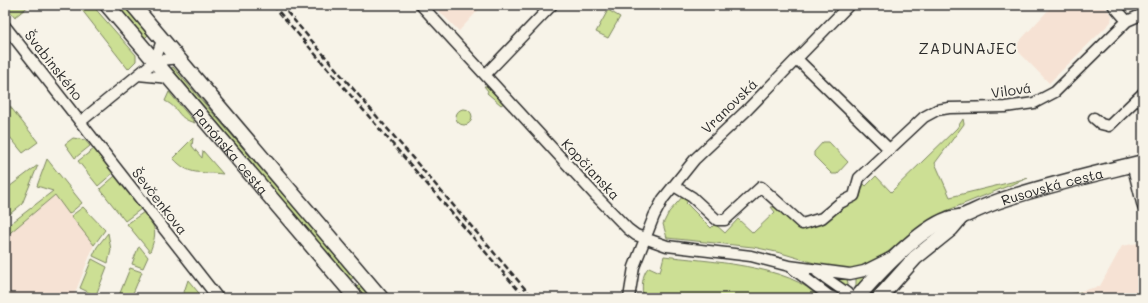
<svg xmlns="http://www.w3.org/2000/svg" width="1148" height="303" font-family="Mali,sans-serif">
  <rect width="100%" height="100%" fill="#f7f3e8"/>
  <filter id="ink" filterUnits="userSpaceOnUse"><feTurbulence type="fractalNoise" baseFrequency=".025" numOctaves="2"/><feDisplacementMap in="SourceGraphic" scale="8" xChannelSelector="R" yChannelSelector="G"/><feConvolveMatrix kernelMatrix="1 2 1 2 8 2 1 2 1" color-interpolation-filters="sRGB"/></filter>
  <g filter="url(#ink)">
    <path fill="#f6e2d4" d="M433,5H483L459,31Z
      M1053,5H1103L1112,15L1111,22L1049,83L1014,47Z
      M55,195L94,245L73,298H5V237Z
      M1143,242V298H1055L1100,286L1122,246Z"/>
    <path fill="#ccdf94" stroke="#7c8560" d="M5,5H30L15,17Z
      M78,5H92L136,55V61L128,69Z
      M117,5H123L148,35L145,38Z
      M608,10L620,17L608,38L596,32Z
      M173,67L354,277L350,280L171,68Z
      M484,86H486L504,103L501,105L487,93L488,91Z
      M169,92L195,123C176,118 181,109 165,101Z
      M5,100L38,142L23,153L5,131Z
      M456 117a8 8 0 1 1 16 0a8 8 0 1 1-16 0Z
      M963,119L964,124L935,163L950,197L1028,178L946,211L869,265L859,269L841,271L781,253L753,247L667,238L663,224L669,212L684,195L691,198L686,203L711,228L715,224L725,233L738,219L753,233L775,212L771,207H777L799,227C822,228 842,208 860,197L863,183L866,186L876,176L891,192L957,128Z
      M73,138L85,140L90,146L75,158L65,144Z
      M193,138L192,146L202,158L203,151L223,174C200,171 190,177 173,158Z
      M823,142H829L848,162L837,174H832L814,156V152Z
      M94,149L113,173L98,186L78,161Z
      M47,159L82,203L69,214L55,195L5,237V228L53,191L37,186Z
      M38,165L22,204L5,218V190Z
      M115,176L141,209L125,221L100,189Z
      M83,207L105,230L94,245L71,216Z
      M144,212C157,229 157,232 150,252L127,224Z
      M108,233L111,250L108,263L93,256L97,247Z
      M140,247L148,257L143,268L132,264L138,248Z
      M664,256C702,261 795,265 818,298H643C642,289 641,274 649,267L660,272Z
      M903,257L905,259L873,297L864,298Z
      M92,259L107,267L96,295H94L80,288Z
      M130,268L142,272L131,298H118Z
      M871,271L853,294L852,293L856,286V277Z
      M832,276L847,278L848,284L846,288Z
      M188,280L203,298H182Z
      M360,284L372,298H366L357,287Z
      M1081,292L1083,298H1057Z"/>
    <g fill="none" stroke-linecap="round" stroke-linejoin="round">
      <g stroke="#2b2b2b" stroke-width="13">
        <path id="street" d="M421,5L597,197L628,229L636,235L667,246L751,256L789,266L850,274L864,271L890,258
          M1113,5L1127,21
          M5,26L218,298
          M797,59L889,149
          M155,61L178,58
          M138,75L169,78
          M485,75L552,5
          M1094,118L1101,124L1109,126L1143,93
          M80,122L155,61L162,40
          M1132,164L1143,207
          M674,186L692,197L717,220H725L761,187L802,224L822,218L840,203L854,196L859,178L924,117L937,110L949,108L1005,107L1034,103L1055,92L1127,21L1143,14
          M792,268L829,296L834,298
          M817,272L847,293L851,298
          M629,298L634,267L654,216L663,199L695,159L747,110L849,5"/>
      </g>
      <g stroke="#2b2b2b" stroke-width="17">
        <g id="secondary">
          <path id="s1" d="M107,5L356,298"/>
          <path d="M133,5L381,298"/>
          <path id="s2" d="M857,298C877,274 919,229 948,219C953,217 958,218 963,216C975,211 987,205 999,201C1046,185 1095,174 1143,162"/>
          <path d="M879,298L915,258L951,229L962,216"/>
        </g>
      </g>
      <use href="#street" stroke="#f7f3e8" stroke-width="10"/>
      <use href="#secondary" stroke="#f7f3e8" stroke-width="14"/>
      <path stroke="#2b2b2b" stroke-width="2.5" stroke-dasharray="6 3" stroke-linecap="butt" d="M273,5L525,298
        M281,5L533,298"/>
    </g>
  </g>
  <g text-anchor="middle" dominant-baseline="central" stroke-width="4" stroke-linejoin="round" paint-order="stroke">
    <g font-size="14" fill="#2b2b2b" stroke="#f7f3e8">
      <text transform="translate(54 65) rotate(52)">Švabinského</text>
      <text transform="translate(1011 90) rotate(-8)">Vilová</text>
      <text transform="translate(729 106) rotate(-44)">Vranovská</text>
      <text stroke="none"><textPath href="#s1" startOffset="192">Panónska cesta</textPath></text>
      <text transform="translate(591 169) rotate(47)">Kopčianska</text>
      <text stroke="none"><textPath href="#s2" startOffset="231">Rusovská cesta</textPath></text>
      <text transform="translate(160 201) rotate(52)">Ševčenkova</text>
    </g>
    <g font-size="15" letter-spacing="1" fill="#2b2b2b" stroke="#f7f3e8">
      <text x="968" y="48">ZADUNAJEC</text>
    </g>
  </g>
  <rect width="1148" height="303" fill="none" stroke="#f7f3e8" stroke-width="20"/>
  <rect x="10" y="10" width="1128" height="283" fill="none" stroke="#2b2b2b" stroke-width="1.5" filter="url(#ink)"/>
</svg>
